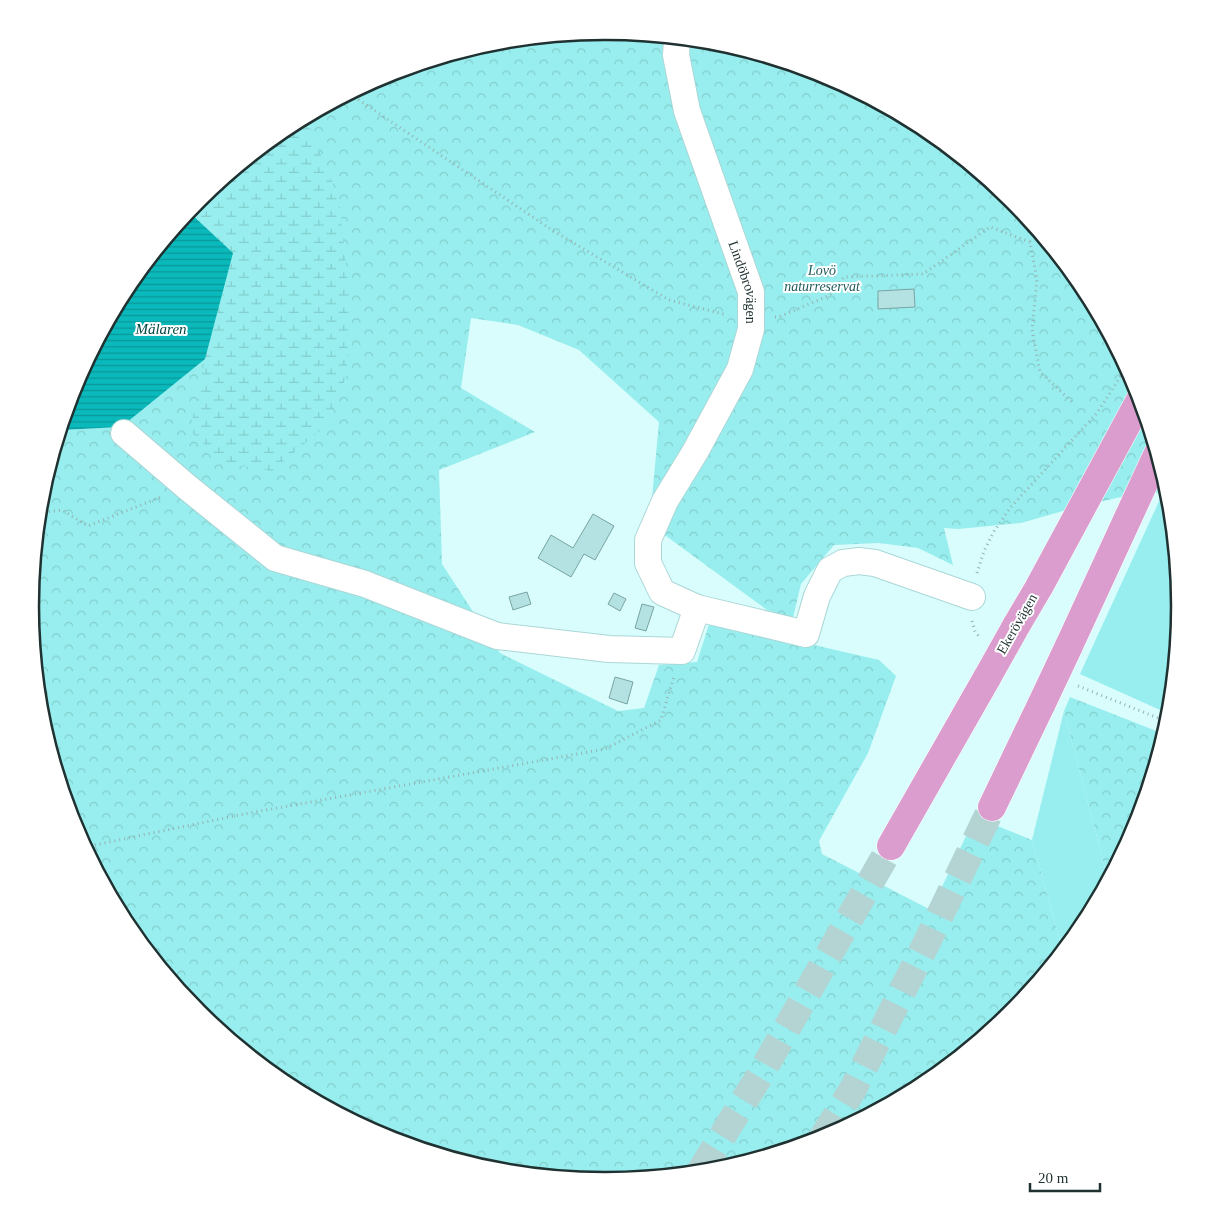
<svg xmlns="http://www.w3.org/2000/svg" width="1210" height="1213" font-family="Georgia,serif">
  <defs>
    <pattern id="forest-crowns" width="20" height="18" patternUnits="userSpaceOnUse" patternTransform="scale(1.25)"><rect width="20" height="18" fill="#98eeee"/><path d="M2 6a3 3 0 1 1 6 0M12 15a3 3 0 1 1 6 0" fill="none" stroke="#83cdcd"/></pattern>
    <pattern id="wetland-marsh" width="20" height="14" patternUnits="userSpaceOnUse" patternTransform="scale(1.25)"><rect width="20" height="14" fill="#98eeee"/><path d="M1 5h8M5 5V1M11 12h8M15 12V8" fill="none" stroke="#83cdcd"/></pattern>
    <pattern id="water-rules" width="6" height="5" patternUnits="userSpaceOnUse" patternTransform="scale(1.25)"><rect width="6" height="5" fill="#0ab9bb"/><path d="M0 2.5h6" fill="none" stroke="#0a9799"/></pattern>
  </defs>
  <rect width="100%" height="100%" fill="#d9fdfd"/>
  <path fill="#98eeee" d="M1166,486L1169,495L1177,579L1174,615L1176,644L1169,714L1080,674Z
    M1064,711L1108,880L1083,926L1063,951L1032,840Z"/>
  <path fill="url(#forest-crowns)" d="M605,32L717,43L825,75L925,129L1012,200L1083,287L1136,387L1168,492L1134,494L1077,507L1021,523L958,529L944,528L953,565L918,548L879,543L834,545L801,584L793,618L767,610L662,533L722,428L651,509L659,422L579,350L518,325L471,318L461,388L535,432L439,470L442,564L500,653L618,711L644,708L659,665L697,662L710,621L879,660L896,676L868,753L819,841L822,854L931,910L975,817L1032,840L1063,951L1011,1013L924,1085L825,1138L717,1171L605,1181L493,1170L385,1138L285,1084L198,1013L127,926L74,826L41,718L30,607L41,494L61,430L121,427L140,272L199,200L286,128L385,75L493,42Z
    M1070,697L1164,734L1136,827L1108,880L1064,711Z"/>
  <path fill="url(#wetland-marsh)" d="M306,118L339,199L349,293L347,374L328,424L272,471L224,463L190,431L205,359L233,253L189,212L199,200L286,128Z"/>
  <path fill="url(#water-rules)" d="M189,212L233,253L205,359L121,427L61,430L74,386L127,287Z"/>
  <path fill="#b4e1e1" stroke="#79a4a4" d="M914,289L915,307L878,309V291Z
    M593,514L614,526L595,560L584,554L571,577L538,558L551,535L573,548Z
    M527,592L531,604L513,610L509,597Z
    M614,593L626,599L620,611L608,604Z
    M642,604L654,607L646,631L635,628Z
    M615,677L633,682L627,704L609,698Z"/>
  <g fill="none" stroke-linecap="round" stroke-linejoin="round">
    <path stroke="#b4d4d4" stroke-width="28" stroke-dasharray="28 14" stroke-linecap="butt" d="M822,1139L853,1089L928,940L992,807
      M700,1172L760,1075L891,846"/>
    <g stroke="#abd7d7" stroke-width="28">
      <g id="minor">
        <path id="s1" d="M677,39L676,55L687,111L751,292V329L740,369L695,452L665,501L648,540V563L662,592L697,608L806,634L817,596L830,570L843,563L859,561L875,563L972,597"/>
        <path d="M124,433L187,487L275,558L365,584L497,636L609,649L682,651L697,608"/>
      </g>
    </g>
    <g stroke="#fff" stroke-width="29">
      <path id="major" d="M1016,626L1039,587L1140,400
        M1068,648L1157,455
        M992,807L1042,703
        M891,846L988,676"/>
    </g>
    <path stroke="#94b2b2" stroke-width="3" stroke-dasharray="1 4" stroke-linecap="butt" d="M350,94L552,230L669,300L727,315
      M775,317H779L830,295L844,277L923,274L990,227L1030,242L1037,279L1032,330L1040,372L1073,403
      M39,513L62,510L88,526L161,497
      M977,573L984,551L993,533L1010,508L1097,413L1114,387L1126,367
      M972,621L975,631L980,638
      M1078,686L1168,722
      M85,847L244,814L605,749L661,720L674,676"/>
    <use href="#minor" stroke="#fff" stroke-width="26"/>
    <use href="#major" stroke="#da9dcd" stroke-width="28"/>
    <g stroke="#fff" stroke-width="29" stroke-linecap="butt">
      <path id="major-bridge" d="M988,676L1016,626
        M1042,703L1068,648"/>
    </g>
    <use href="#major-bridge" stroke="#da9dcd" stroke-width="28"/>
  </g>
  <g text-anchor="middle" dominant-baseline="central" stroke-width="4" stroke-linejoin="round" paint-order="stroke">
    <g font-size="14" font-style="italic" fill="#215c5d" stroke="#fff">
      <text x="822" y="270">Lovö<tspan x="822" dy="16">naturreservat</tspan></text>
    </g>
    <g font-size="14" fill="#1f3131" stroke="#fff">
      <text stroke="none"><textPath href="#s1" startOffset="254">Lindöbrovägen</textPath></text>
      <text transform="translate(1017 624) rotate(-60)">Ekerövägen</text>
    </g>
    <g font-size="15" font-style="italic" fill="#034747" stroke="#fff">
      <text x="161" y="329">Mälaren</text>
    </g>
  </g>
  <path d="M0 0H1210V1213H0ZM39 606a566 566 0 1 1 1132 0a566 566 0 1 1-1132 0Z" fill="#fff" fill-rule="evenodd"/>
  <path fill="none" stroke="#1f3131" stroke-width="2.5" d="M39 606a566 566 0 1 1 1132 0a566 566 0 1 1-1132 0Z"/>
  <path d="M1030 1183v8h70v-8" fill="none" stroke="#1f3131" stroke-width="2.5"/>
  <text x="1038" y="1183" font-size="15" fill="#1f3131" stroke="#ffffff" stroke-width="4" paint-order="stroke">20 m</text>
</svg>
